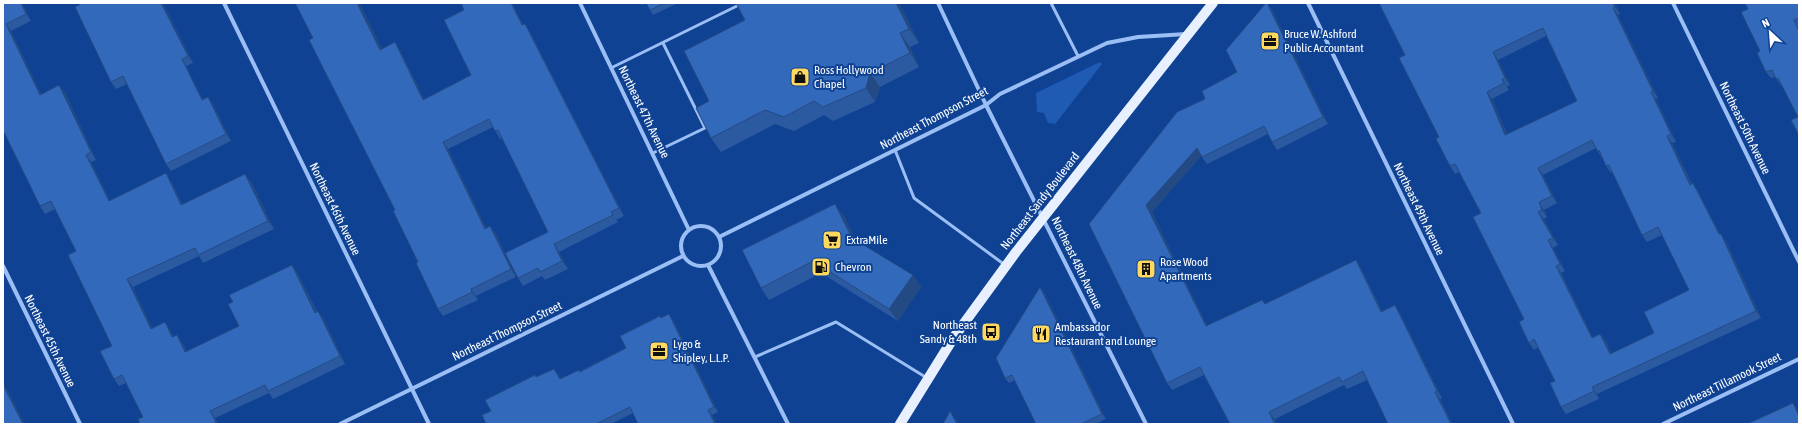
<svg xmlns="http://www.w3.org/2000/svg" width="1802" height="427" font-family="'Asap Condensed',sans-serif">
  <rect width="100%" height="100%" fill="#0f4293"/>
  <path fill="#205bb3" d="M1100,62L1102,64L1055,124L1048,123L1044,113L1037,112L1036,93Z"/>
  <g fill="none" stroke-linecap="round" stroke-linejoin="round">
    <path stroke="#9bbff4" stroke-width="3" d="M1051,3L1078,56
      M611,68L743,3
      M895,150L914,198L1005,265
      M653,153L705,128L663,43
      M755,357L836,322L927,378"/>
    <path stroke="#9bbff4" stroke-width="4" d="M224,3L429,424
      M580,3L689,230
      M938,3L986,105L1146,424
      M1308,3L1513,424
      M1673,3L1799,262
      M681 246a20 20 0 1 1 40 0a20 20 0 1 1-40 0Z
      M719,237L986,105L1000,94L1107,43L1138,37L1186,34
      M708,265L788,424
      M3,266L80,424
      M340,424L683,256
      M1663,424L1799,359"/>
    <path stroke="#e8f0ff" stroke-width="10" d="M900,424L954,337L1016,252L1213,3"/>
  </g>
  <path fill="#2c5aa1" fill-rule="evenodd" d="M3,3H22L31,21L11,31L41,94L65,92L96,160L91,162L110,201L171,181L182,204L251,181L274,229L203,263L199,256L133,287L152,328L165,322L170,329L173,337L177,335L182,342L187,352L239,326L297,272L317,312L324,319L345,364L273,399L269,393L215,418L218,424H140L143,417L126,383L119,386L114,379L112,346L76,251L55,209L45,214L40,206L3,130Z
    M82,3H163L193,63L186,66L203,100L213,104L231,141L171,171L166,164L127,84L116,89L111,82Z
    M295,3H362L360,4L382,49L395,42L400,50L424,99L471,75L512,3L523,25L525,24L530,32L624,216L616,220L618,222L559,252L568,269L545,280L542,276L523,286L518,278L548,232L502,138L500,139L493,127L448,149L486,228L490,226L496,234L516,277L476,296L478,300L443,316L438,309L395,210L313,38Z
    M640,3H678L653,15L650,10L646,3L642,5Z
    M736,3H899L919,43L910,47L919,67L880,87L875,102L833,121L824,115L794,131L775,124L721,152L711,138L709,101L745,20Z
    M1267,3L1272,10L1328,124L1277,150L1272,142L1268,134L1207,164L1201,156L1152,212L1207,326L1262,300L1265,304L1356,260L1361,268L1382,311L1400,313L1442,398L1440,399L1452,424H1388L1367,380L1347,389L1344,385L1275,419L1277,424H1230L1204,375L1172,390L1167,383L1089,224L1205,99L1237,72Z
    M1615,3L1620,14L1618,15L1658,98L1656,99L1676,142L1672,143L1692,184L1698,191L1720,234L1726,241L1761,318L1597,394L1599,399L1566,414L1561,407L1555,381L1538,347L1534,350L1529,343L1524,319L1481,213L1459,172L1455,174L1450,166L1439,137L1405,55ZM1546,36L1577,101L1507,134L1492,99L1509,90L1507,86L1510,85L1498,60ZM1596,148L1598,152L1603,159L1606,166L1611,173H1613L1642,235L1647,242L1662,235L1689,290L1654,333L1612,354L1606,341L1600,334L1593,338L1561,273L1565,271L1553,248L1558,245L1544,219L1547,217L1544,210L1557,203L1543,175Z
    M1799,3V27H1798L1799,28V135L1798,117L1782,85H1781L1775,77L1771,78L1766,72L1748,9Z
    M844,216L856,241L913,275L921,287L898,321L821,273L769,300L761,288Z
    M1044,292L1106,419L1095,424H1036L1015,380L1009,383L1005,378Z
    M661,318L673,320L718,412L712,415L717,424H638L633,413L611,424H486L491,411L536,377L558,374L560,379L580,371L626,348Z"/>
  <path fill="#244a83" d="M21,3H22L31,21L26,14Z
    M161,3H163L193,63L188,56Z
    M357,3H359L360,4L386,57L380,50Z
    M511,3H512L527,33L522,25Z
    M896,3H899L919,43L909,29Z
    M1267,3L1272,10L1328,124L1323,117Z
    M1613,3H1615L1620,14L1615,7Z
    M1613,8L1618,15L1658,98L1653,91Z
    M6,24L11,31L45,102L40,95Z
    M525,24L530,32L624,216L619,208Z
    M900,33L910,47L919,67L910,53Z
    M395,42L400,50L428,107L423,100Z
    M1493,52L1498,60L1510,85L1505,78Z
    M182,59L186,66L206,107L202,100Z
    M870,73L880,87L875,102L866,88Z
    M1502,79L1507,86L1509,90L1504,83Z
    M59,85L65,92L96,160L91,152Z
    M1487,92L1492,99L1510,142L1505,135Z
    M1651,92L1656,99L1676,142L1671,134Z
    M208,97L213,104L231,141L226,134Z
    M1667,136L1672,143L1695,192L1690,185Z
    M443,142L448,149L490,236L485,229Z
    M1197,148L1202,155L1152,212L1211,334L1206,326L1146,205Z
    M86,155L91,162L114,209L109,201Z
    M1538,168L1543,175L1557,203L1552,196Z
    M166,173L171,181L186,212L181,205Z
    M245,174L251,181L274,229L268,221Z
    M1693,183L1698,191L1724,242L1719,234Z
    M1539,202L1544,210L1547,217L1542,210Z
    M835,204L844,216L861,250L852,238Z
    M1538,212L1544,219L1558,245L1553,238Z
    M490,226L496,234L516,277L511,269Z
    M1721,234L1726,241L1761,318L1756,311Z
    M1548,240L1553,248L1565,271L1560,264Z
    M554,244L559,252L568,269L562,261Z
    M1356,260L1361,268L1386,320L1381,312Z
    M292,265L297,272L320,320L315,313Z
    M1556,266L1561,273L1597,346L1592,338Z
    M913,275L921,287L898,321L889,309Z
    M127,279L133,287L156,336L151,329Z
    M1040,287L1044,292L1106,419L1102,414Z
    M471,289L476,296L478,300L472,292Z
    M1395,305L1400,313L1442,398L1437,391Z
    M318,311L324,319L345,364L340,356Z
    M669,314L673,320L718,412L714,407Z
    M165,322L170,329L177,345L172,337Z
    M1600,334L1606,341L1615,362L1610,354Z
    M177,335L182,342L191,360L185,352Z
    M3,381L25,424H23L3,385Z
    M1592,387L1597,394L1599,399L1594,391Z
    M1435,392L1440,399L1452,424H1451Z
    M1793,403L1799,412V416Z
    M708,410L712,415L717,424H715Z
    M210,411L215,418L218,424H217L216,422Z
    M950,411L959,424H957Z
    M1269,412L1275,419L1277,424H1275Z"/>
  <path fill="#3369bb" stroke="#244a83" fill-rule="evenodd" d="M3,3H21L26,14L6,24L40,95L59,85L91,152L86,155L109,201L166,173L181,205L245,174L268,221L198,255L195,248L127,279L151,329L165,322L172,337L177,335L185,352L239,326L228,304L233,302L229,295L292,265L315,313L318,311L340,356L268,391L265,385L210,411L216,422L212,424H140L138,419L143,417L122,375L114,379L100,351L112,346L68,255L76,251L51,201L40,206L3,130Z
    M82,3H161L188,56L182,59L202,100L208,97L226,134L166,164L123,76L111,82L75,7Z
    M295,3H357L380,50L395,42L423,100L471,75L444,20L464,10L461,3H511L522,25L525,24L619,208L611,212L613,215L554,244L562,261L540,272L538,268L518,278L505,253L548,232L498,130L495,131L489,119L443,142L485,229L490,226L511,269L471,289L472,292L438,309L416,263L418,262L393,211L395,210L309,40L313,38Z
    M646,3H665L650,10Z
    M736,3H896L909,29L900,33L910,53L870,73L866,88L823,107L814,101L784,117L765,110L711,138L696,108L709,101L684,51L745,20Z
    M1266,3H1267L1323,117L1272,142L1264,126L1202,157L1197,148L1146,205L1206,326L1262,300L1265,304L1356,260L1381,312L1395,305L1437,391L1435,392L1451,424H1388L1363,371L1342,382L1339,377L1269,412L1275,424H1230L1200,367L1167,383L1089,224L1177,112L1205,99L1202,91L1237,72L1226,50Z
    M1379,3H1613L1615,7L1613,8L1653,91L1651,92L1671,134L1667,136L1690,185L1693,183L1719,234H1721L1756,311L1592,387L1594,391L1561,407L1550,383L1555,381L1534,339L1529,343L1519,322L1524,319L1473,217L1481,213L1455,164L1450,166L1436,139L1439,137L1399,58L1405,55ZM1543,28L1577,101L1505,135L1487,92L1504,83L1502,79L1505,78L1493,52ZM1592,140L1598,152L1599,150L1606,166L1609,165L1642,235L1658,227L1689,290L1644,312L1654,333L1610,354L1600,334L1592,338L1556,266L1560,264L1548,240L1553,238L1538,212L1542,210L1539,202L1552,196L1538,168Z
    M1745,3H1799V18L1794,20L1799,31V135L1791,120L1798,117L1778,78L1776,79L1772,70L1766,72L1757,53L1760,51L1741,12L1748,9Z
    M835,204L852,238L913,275L889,309L813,261L761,288L742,250Z
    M1040,287L1102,414L1081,424H1036L1012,375L1005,378L996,358Z
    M669,314L714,407L708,410L715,424H638L630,407L596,424H486L482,415L491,411L485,400L535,375L536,377L554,369L560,379L579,370L580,372L626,348L620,336L660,316L661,318Z
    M3,385L23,424H3Z
    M1793,403L1799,416V424H1747Z
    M950,411L957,424H943Z"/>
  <defs>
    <g id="office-square" transform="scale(1)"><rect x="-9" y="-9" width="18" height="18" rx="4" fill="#ffd85e" stroke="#0f4293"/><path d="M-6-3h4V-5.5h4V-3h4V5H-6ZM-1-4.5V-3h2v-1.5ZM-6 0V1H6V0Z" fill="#111"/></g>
    <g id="shop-square" transform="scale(1)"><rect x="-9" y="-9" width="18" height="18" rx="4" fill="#ffd85e" stroke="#0f4293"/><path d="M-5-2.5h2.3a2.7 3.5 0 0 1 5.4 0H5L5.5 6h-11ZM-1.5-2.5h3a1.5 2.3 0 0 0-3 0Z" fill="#111"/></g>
    <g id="supermarket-square" transform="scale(1)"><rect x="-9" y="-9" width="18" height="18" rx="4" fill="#ffd85e" stroke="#0f4293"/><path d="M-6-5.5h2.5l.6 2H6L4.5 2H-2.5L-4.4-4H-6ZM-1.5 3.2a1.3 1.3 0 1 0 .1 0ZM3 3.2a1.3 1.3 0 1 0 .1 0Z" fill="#111"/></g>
    <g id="fuel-square" transform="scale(1)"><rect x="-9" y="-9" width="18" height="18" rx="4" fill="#ffd85e" stroke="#0f4293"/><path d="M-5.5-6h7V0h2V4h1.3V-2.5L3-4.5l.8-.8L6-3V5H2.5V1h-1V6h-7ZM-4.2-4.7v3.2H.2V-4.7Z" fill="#111"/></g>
    <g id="building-square" transform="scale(1)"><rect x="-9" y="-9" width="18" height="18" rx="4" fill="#ffd85e" stroke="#0f4293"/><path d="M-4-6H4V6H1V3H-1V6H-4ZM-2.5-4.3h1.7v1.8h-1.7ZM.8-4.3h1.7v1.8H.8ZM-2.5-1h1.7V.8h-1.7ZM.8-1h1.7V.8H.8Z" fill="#111"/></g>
    <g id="bus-square" transform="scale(1)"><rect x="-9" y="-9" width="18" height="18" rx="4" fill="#ffd85e" stroke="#0f4293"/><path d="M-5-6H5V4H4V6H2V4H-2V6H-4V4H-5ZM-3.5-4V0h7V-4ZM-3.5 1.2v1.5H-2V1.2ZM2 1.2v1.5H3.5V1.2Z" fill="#111"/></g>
    <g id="restaurant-square" transform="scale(1)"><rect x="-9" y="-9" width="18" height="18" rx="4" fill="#ffd85e" stroke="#0f4293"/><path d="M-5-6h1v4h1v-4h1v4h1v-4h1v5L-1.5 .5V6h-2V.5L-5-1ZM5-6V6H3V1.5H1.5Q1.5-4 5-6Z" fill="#111"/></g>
  </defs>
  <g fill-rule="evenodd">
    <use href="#office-square" x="1270" y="41"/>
    <use href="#shop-square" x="800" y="77"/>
    <use href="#supermarket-square" x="832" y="240"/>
    <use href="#fuel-square" x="821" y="267"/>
    <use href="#building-square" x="1146" y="269"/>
    <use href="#bus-square" x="991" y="332"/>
    <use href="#restaurant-square" x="1041" y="334"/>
    <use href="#office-square" x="659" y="351"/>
  </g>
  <g text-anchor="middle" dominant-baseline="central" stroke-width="4" stroke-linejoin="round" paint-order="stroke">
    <g font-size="12" fill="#fff" stroke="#0f4293" text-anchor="start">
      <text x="1284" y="34">Bruce W. Ashford<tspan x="1284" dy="14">Public Accountant</tspan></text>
      <text x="814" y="70">Ross Hollywood<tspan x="814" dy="14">Chapel</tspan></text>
      <text x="846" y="240">ExtraMile</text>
      <text x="1160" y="262">Rose Wood<tspan x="1160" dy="14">Apartments</tspan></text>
      <text x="835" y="267">Chevron</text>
      <text x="977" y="325" text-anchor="end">Northeast<tspan x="977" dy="14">Sandy &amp; 48th</tspan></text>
      <text x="1055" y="327">Ambassador<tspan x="1055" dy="14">Restaurant and Lounge</tspan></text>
      <text x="673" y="344">Lygo &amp;<tspan x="673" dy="14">Shipley, L.L.P.</tspan></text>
    </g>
    <g font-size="12" fill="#fff" stroke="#0f4293">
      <text transform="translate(644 112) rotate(64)">Northeast 47th Avenue</text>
      <text transform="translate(934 118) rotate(-28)">Northeast Thompson Street</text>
      <text transform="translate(1745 128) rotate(64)">Northeast 50th Avenue</text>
      <text transform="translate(1040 201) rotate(-52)">Northeast Sandy Boulevard</text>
      <text transform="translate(335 209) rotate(64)">Northeast 46th Avenue</text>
      <text transform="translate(1419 209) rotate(64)">Northeast 49th Avenue</text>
      <text transform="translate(1077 263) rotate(64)">Northeast 48th Avenue</text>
      <text transform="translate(507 331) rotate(-26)">Northeast Thompson Street</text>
      <text transform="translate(50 341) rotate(64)">Northeast 45th Avenue</text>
      <text transform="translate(1727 382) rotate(-26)">Northeast Tillamook Street</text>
    </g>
  </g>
  <rect width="1802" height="427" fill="none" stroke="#ffffff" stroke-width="8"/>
  <g transform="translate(1770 32) rotate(334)" stroke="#0f4293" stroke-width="3" paint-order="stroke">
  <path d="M0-3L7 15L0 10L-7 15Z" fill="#ffffff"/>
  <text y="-6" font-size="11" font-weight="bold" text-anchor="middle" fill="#ffffff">N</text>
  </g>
</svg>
